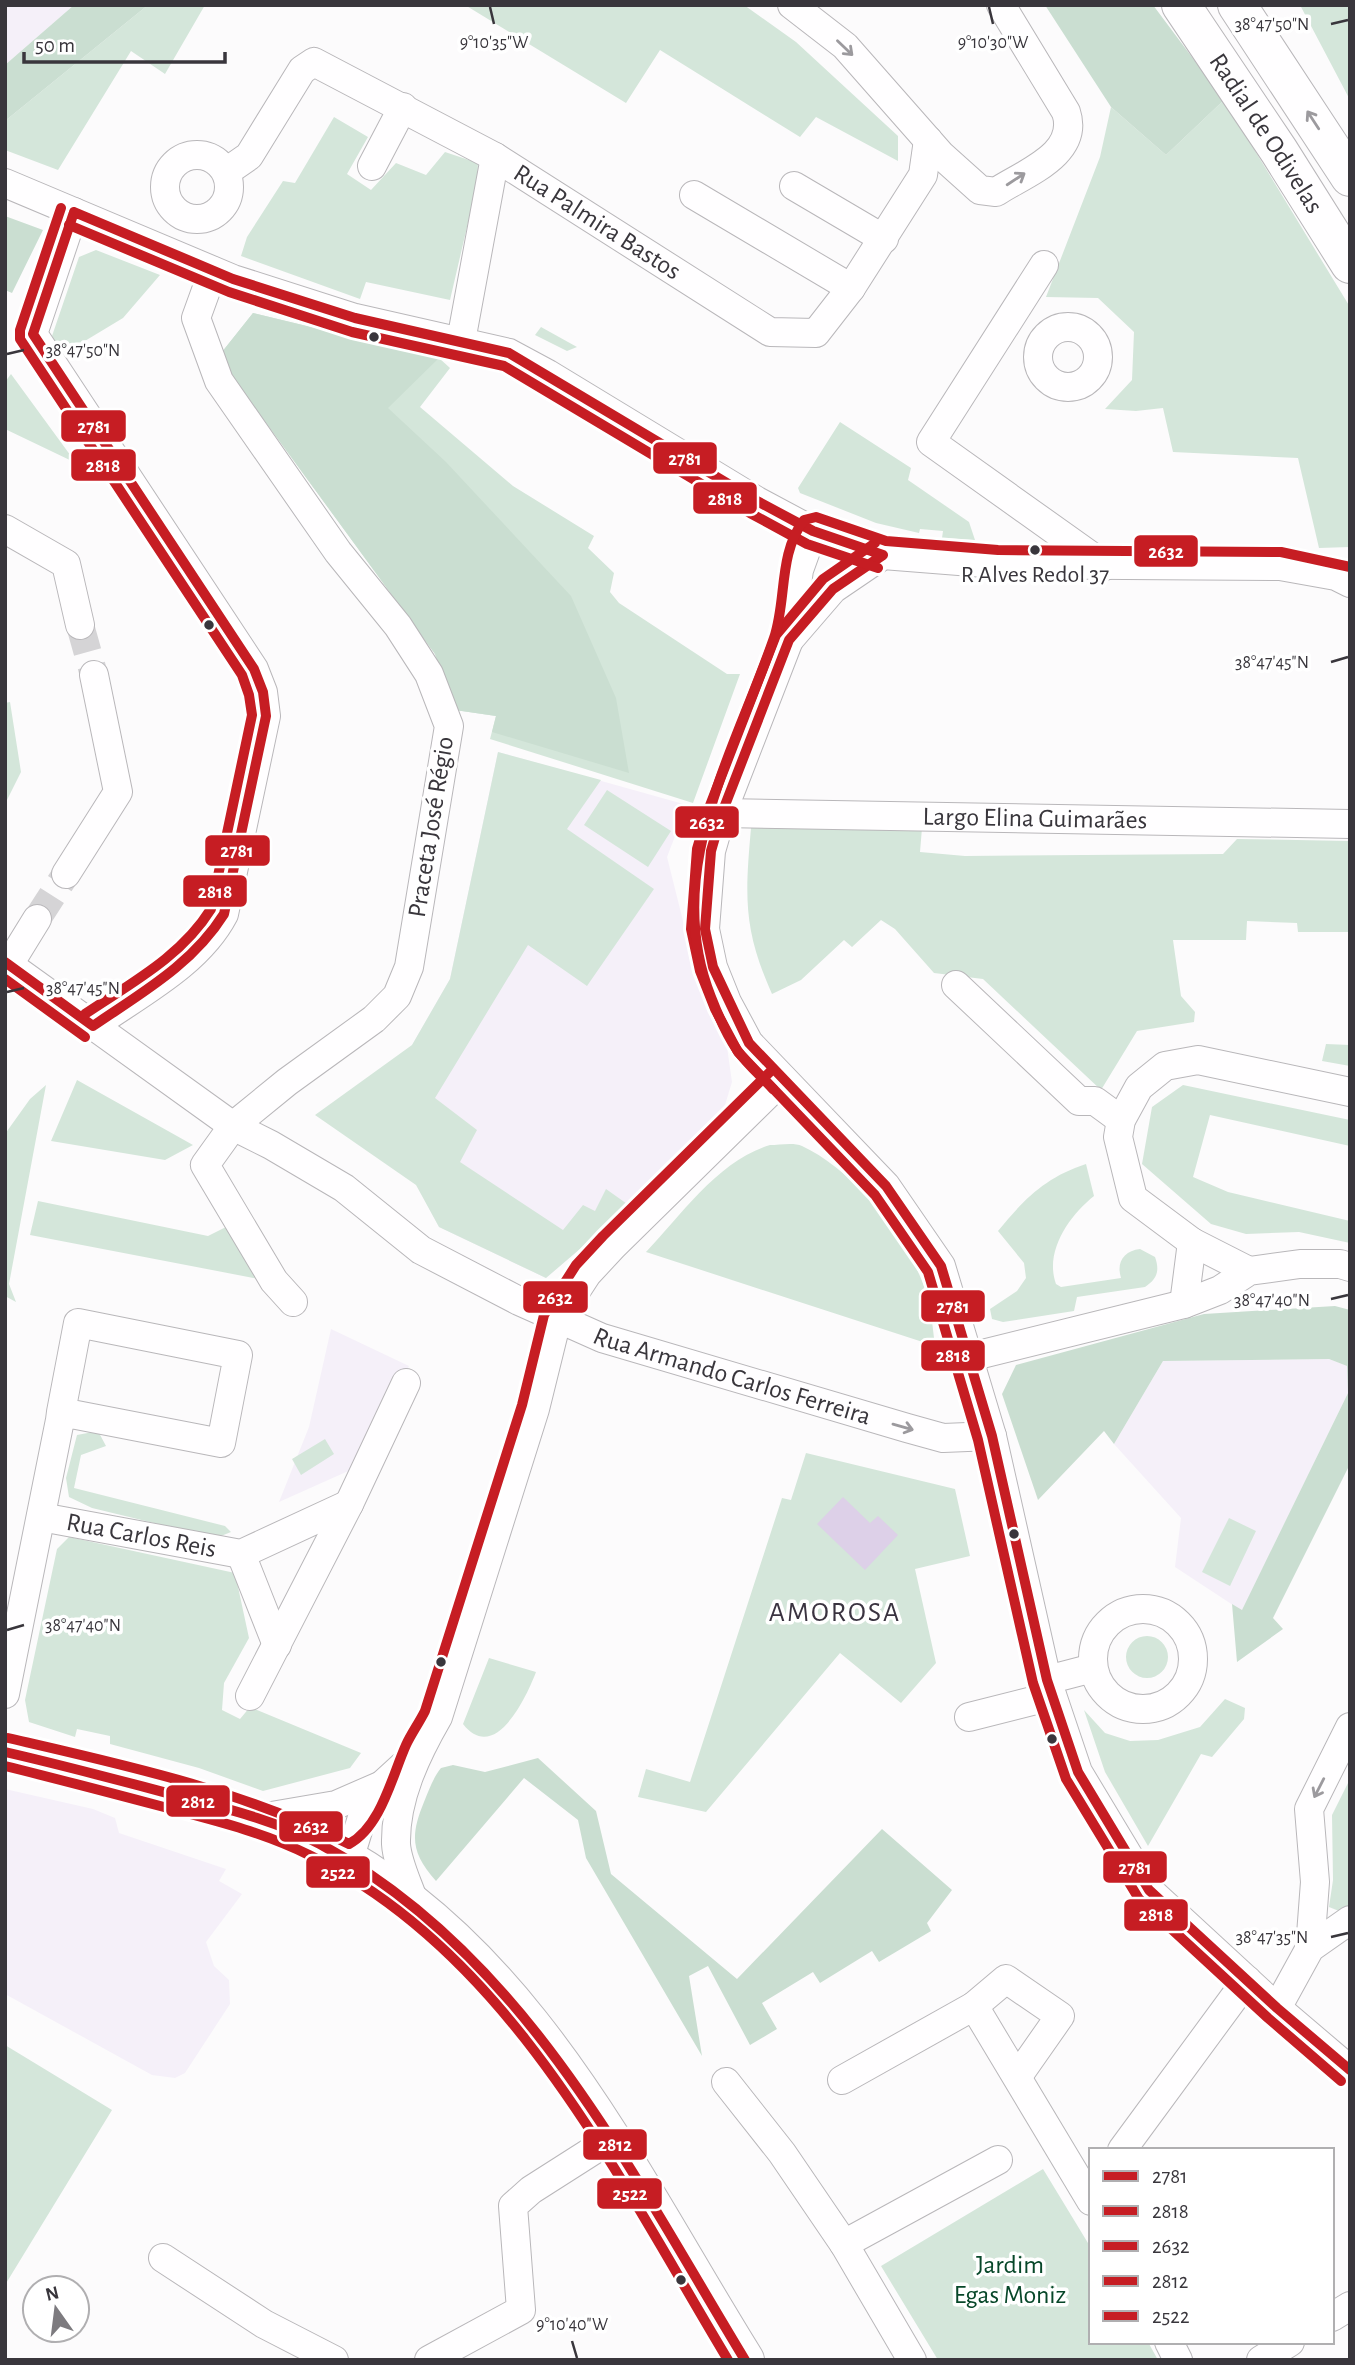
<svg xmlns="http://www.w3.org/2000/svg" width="1355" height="2365" font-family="'Alegreya Sans',sans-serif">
  <rect width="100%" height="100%" fill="#fcfbfc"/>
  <path fill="#f5f0f9" d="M5,5H74L5,65Z
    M498,752L687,805L667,857L701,993L727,1047L732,1082L725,1105L713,1124L630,1206L546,1278L439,1227L376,1108L450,979Z
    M331,1329L409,1366L355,1468L279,1502L309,1427Z
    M1329,1359L1347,1366L1348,1393L1242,1611L1175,1567L1181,1518L1114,1444L1163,1361Z
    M5,1789L93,1809L115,1818L119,1833L226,1869L219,1881L242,1894L206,1942L214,1966L229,1980L230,2004L185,2073L175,2078L152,2075L5,1994Z"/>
  <path fill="#d4e6da" d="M148,5H205L165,74L131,51L58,170L5,150V121Z
    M465,5H744L796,42L898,136V161L816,117L800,137L660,50L626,103Z
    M1300,5H1350V100Z
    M1224,100L1350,307V547L1319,548L1298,458L1173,452L1163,408L1136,411L1105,409L1132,380L1134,332L1098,298L1046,297L1100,157L1111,107L1166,155Z
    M334,117L368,137L347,174L371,190L396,163L426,175L445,152L478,163L477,184L450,300L366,282L360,299L241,256L247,237L283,181L295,183Z
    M96,250L160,275L123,318L60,356L52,336L79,257Z
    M253,313L439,358L450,368L420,407L513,486L594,536L588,548L614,573L610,592L619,603L727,674H740L693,803L490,739L496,716L455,710L435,654L218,357Z
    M541,327L577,347L567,351L535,335Z
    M11,374L76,463L5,429V382Z
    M840,422L911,468L908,480L969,522L975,540L942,538L943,531L920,529L919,533L876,523L800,493L798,488Z
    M10,702L21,772L5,804V703Z
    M498,752L601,780L567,829L654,889L587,986L528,945L435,1098L477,1130L460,1162L563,1230L583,1205L595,1211L606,1189L630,1206L546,1278L439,1227L416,1185L315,1115L412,1045L450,979Z
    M607,790L671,831L648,867L584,825Z
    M751,828H922L920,852L965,856L1223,854L1237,839L1350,841V932H1298L1297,923L1247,921L1246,940H1173L1181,996L1195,1012L1194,1022L1137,1031L1101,1090L983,979L934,973L895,929L881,920L852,947L844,940L801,980L772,994C743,929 745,897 751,828Z
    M1326,1044L1350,1045V1066L1322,1061Z
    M77,1080L193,1145L165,1160L51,1141Z
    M46,1085L9,1284L16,1302L5,1296V1134L30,1099Z
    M1183,1085L1350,1120V1146L1210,1115L1193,1177L1228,1192L1350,1221V1243L1299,1232L1246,1234L1211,1224L1142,1164L1152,1107Z
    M770,1145C779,1145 794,1142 802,1146C855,1170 916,1246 929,1303C932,1317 933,1331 935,1346L646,1252C682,1214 719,1160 770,1145Z
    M1086,1164L1094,1196C1070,1215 1044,1251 1056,1284L1061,1287L1121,1278C1116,1262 1124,1251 1140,1249L1155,1257C1160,1271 1157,1279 1145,1287L1077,1297L1074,1311L1003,1322L992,1319L990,1309L1017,1291L1026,1278L1024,1263L998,1231C1024,1199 1046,1177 1086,1164Z
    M38,1201L208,1236L226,1227L264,1280L30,1235Z
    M98,1431L106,1446L81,1455L74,1488L225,1526L231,1532L216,1538L92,1508L69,1497L66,1478L77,1435Z
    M325,1439L334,1454L301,1475L292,1459Z
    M806,1453L955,1489L970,1556L915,1569L936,1663L901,1703L840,1653L706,1812L638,1797L646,1769L690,1782L782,1498L791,1500Z
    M1229,1518L1256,1531L1230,1586L1202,1572Z
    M69,1537L235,1573L249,1638L224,1683L222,1710L240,1719L250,1707L361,1753L350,1768L263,1791L199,1768L110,1744V1736L77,1729L75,1737L29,1722L25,1700L57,1549Z
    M1126 1657a21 21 0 1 1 42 0a21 21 0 1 1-42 0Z
    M489,1658L536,1672C527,1696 495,1765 463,1724Z
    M1225,1699L1245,1708L1244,1719L1212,1757L1201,1754L1148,1846L1105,1772L1084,1710L1105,1733L1130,1741L1158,1740L1200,1727Z
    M1350,1779V1909L1344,1913L1329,1907L1333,1880L1332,1815Z
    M5,2045L112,2110L5,2285Z
    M1043,2169L1091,2248V2342H1148L1158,2360H938L881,2266Z"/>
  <path fill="#caded1" d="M74,5H148L5,121V65Z
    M1045,5H1153L1224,100L1166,155L1111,107Z
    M5,216L43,230L12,293L5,290Z
    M253,313L439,358L388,408L446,462L571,596L616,698L629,773L492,732L496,716L455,710L435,654L218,357Z
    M1335,1306L1350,1310V1464L1273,1618L1283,1629L1237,1662L1232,1604L1242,1610L1348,1393L1347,1366L1329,1359L1163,1361L1114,1444L1104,1431L1038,1500L1002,1394L1016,1365L1204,1314Z
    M538,1758L596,1811L611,1874L737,1979L882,1829L952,1890L927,1923L931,1931L879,1962L872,1951L820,1983L813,1972L762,2003L777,2029L750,2045L708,1966L689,1976L702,2056L586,1858L578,1820L524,1778L436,1881C411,1853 410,1836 424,1802C429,1790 433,1778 441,1768L453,1765L485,1772Z"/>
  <path fill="#ddd0e8" d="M843,1497L870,1523L878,1516L898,1535L865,1570L817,1524Z"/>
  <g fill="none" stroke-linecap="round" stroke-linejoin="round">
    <path stroke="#d5d4d6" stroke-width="28" stroke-dasharray="28 14" stroke-linecap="butt" d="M80,625L94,675
      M37,919L66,874"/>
    <g stroke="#b9b7ba" stroke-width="30">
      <g id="street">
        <path d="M792,5L845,46L941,155L980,190L996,192C1025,173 1080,154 1066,112L1001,5"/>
        <circle cx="197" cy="187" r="32"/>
        <path d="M372,166L403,107"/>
        <path id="s1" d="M226,172L249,156L302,70L314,62L495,157L770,332L816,333L851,288L923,175L928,140"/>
        <path d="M5,183L233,279L355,318L509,353L548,374L757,501L813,531L883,555L997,564L1280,566L1336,576L1350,583"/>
        <path d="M794,186L884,239"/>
        <path d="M694,195L851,288"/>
        <path d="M74,212L33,334L254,669L263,692L266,716L224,914C198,964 138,994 93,1026"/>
        <path d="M1044,265L931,442L1105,566"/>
        <path d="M213,271L196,318L219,381L338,552L398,626L429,674L449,726L409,967L397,996L374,1019L287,1082L233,1126L205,1165L274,1281L293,1302"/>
        <circle cx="1068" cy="357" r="30"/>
        <path d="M461,341L495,157"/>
        <path d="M5,529L66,564L80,625"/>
        <path d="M813,531L799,570L789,640L722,813L711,851L705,929L713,967L727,1002L749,1043L886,1186L941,1266L992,1436L1047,1680L1078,1772L1149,1890L1277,2008L1350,2070"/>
        <path d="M789,640L833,589L883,555"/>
        <path id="s2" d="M722,813L1350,824"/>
        <path d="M66,874L118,792L94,675"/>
        <path id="s3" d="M5,962L233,1126L271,1145L344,1188L421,1250L519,1301L602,1338L907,1428L943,1438L992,1436"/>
        <path d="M5,971L37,919"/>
        <path d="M956,985L1079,1101H1095L1121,1120"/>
        <path d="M1192,1242L1249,1271"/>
        <path d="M1184,1304L1192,1242L1133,1198L1118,1137L1121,1120L1139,1087L1165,1066L1198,1060L1350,1092"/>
        <path d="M970,1357L1184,1304L1220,1290L1249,1271L1300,1264H1340L1350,1267"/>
        <path id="s4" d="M41,1517L241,1554L349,1504"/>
        <path d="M241,1554L277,1645"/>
        <circle cx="1143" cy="1659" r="50"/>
        <path d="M1047,1680L1093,1668"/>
        <path d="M5,1694L60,1420L61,1412L78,1323L238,1355L221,1443L61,1412"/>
        <path d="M250,1696L349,1504L406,1383"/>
        <path d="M969,1717L1052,1696"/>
        <path d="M260,1818L336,1805L382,1785L417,1753"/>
        <path d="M349,1860L364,1811L382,1785"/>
        <path d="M414,1902C408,1884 397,1862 396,1844C395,1799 416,1755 438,1717L535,1409L557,1320L587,1274L613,1246L783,1079"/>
        <path d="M1310,1948L1315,1882L1309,1809L1350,1727"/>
        <path d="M974,2006L1006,1979L1060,2016L1018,2076"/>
        <path d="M1277,2008L1310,1948L1350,1920"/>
        <path d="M842,2080L974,2006L1091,2201"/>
        <path d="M726,2082L782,2153L844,2244L912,2360"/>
        <path d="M1122,2150L1247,1980"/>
        <path d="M844,2244L998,2160"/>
        <path d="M163,2258L264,2324L334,2360"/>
        <path d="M1332,2317L1350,2306"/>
        <path d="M1169,2342L1178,2360"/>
        <path d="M429,2360L521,2310L513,2206L531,2190L611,2139"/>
        <path d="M1261,2360L1290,2342"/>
      </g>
    </g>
    <g stroke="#b9b7ba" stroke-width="40">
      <path id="secondary" d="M5,1752C62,1765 118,1780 175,1795C225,1808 274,1821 320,1844C526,1948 628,2173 745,2360"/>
    </g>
    <g stroke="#b9b7ba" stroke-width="40">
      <g id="highway">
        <path id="s5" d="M1181,5L1279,151L1350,264"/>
        <path d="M1237,5L1350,177"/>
      </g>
    </g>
    <use href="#street" stroke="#fffeff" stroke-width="28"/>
    <use href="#secondary" stroke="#fffeff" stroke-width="38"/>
    <use href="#highway" stroke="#fffeff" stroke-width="38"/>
    <g stroke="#fff" stroke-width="16">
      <path id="bus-1" d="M74,212L33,334L254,669L263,692L266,716L224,914C192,965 141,993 93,1026
        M74,212L233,279L355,318L509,353L757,501L813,531L883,555
        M883,555L833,589L789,640L722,813L711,851L705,929L713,967L749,1043L886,1186L941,1266L992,1436L1047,1680L1078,1772L1149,1890L1277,2008L1350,2070
        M5,962L93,1026"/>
    </g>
    <g stroke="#fff" stroke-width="16">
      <path id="bus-2" d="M61,208L20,330V339L242,675L249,695L252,715L211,909C181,957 131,983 85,1014
        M69,225L229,292L352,332L504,366L750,513L807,544L878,568
        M875,543L823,579L776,635L709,808L697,849L691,929L700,971L715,1009L738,1052L875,1195L928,1272L978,1440L1033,1683L1066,1779L1139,1899L1268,2018L1341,2081
        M5,979L85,1037"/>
    </g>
    <g stroke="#fff" stroke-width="16">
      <path id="bus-3" d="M773,1089C761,1076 747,1064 737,1050C726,1034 718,1015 711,997C661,872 734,754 774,638C787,600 778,554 804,520L816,517L886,541L998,550L1281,552L1350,567
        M8,1738C125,1765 241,1790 349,1844C381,1827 392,1776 406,1745C411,1734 419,1723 425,1711L522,1405L544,1315L576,1265L603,1236L773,1069"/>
    </g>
    <g stroke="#fff" stroke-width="16">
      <path id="bus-4" d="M5,1752C62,1765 118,1780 175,1795C224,1808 275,1820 320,1844C524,1954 629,2169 745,2360"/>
    </g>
    <g stroke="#fff" stroke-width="16">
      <path id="bus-5" d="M5,1766C58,1779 111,1793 164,1807C213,1820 263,1832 309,1855C509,1951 619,2179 728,2360"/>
    </g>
    <use href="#bus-1" stroke="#c61d23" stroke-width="10"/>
    <use href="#bus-2" stroke="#c61d23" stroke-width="10"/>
    <use href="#bus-3" stroke="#c61d23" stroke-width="10"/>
    <use href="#bus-4" stroke="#c61d23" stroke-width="10"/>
    <use href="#bus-5" stroke="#c61d23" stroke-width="10"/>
  </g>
  <defs><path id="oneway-shaft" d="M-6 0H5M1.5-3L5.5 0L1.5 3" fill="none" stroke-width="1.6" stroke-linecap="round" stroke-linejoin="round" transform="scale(1.75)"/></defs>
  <g stroke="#9c9a9e">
    <use href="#oneway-shaft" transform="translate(845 48) rotate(44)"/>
    <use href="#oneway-shaft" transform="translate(1313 120) rotate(-123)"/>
    <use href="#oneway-shaft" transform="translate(1016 179) rotate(-33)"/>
    <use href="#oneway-shaft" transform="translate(903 1427) rotate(16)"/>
    <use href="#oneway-shaft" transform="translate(1319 1788) rotate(117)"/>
  </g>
  <path fill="none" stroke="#39363c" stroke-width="2.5" d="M490,7L494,24M989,7L993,24M1331,24L1348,20M7,354L24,350M1331,662L1348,657M7,992L24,988M1331,1299L1348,1295M7,1630L24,1625M1331,1937L1348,1933M572,2341L577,2358"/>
  <g fill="#39363c" stroke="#fff" stroke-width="2.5">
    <circle cx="374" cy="337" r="6"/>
    <circle cx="1035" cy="550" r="6"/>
    <circle cx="209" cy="625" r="6"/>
    <circle cx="1014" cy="1534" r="6"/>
    <circle cx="441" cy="1662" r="6"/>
    <circle cx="1052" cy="1739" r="6"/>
    <circle cx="681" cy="2280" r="6"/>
  </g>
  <g text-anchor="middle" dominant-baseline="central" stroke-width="7" stroke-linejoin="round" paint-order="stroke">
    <g font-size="24" fill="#39363c" stroke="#fff">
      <text x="1035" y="575">R Alves Redol 37</text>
    </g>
    <g font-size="26" fill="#39363c" stroke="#fff">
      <text stroke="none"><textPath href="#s5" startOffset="154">Radial de Odivelas</textPath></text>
      <text stroke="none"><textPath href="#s1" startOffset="469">Rua Palmira Bastos</textPath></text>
      <text stroke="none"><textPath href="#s2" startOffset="313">Largo Elina Guimarães</textPath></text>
      <text transform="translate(431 827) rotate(-81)">Praceta José Régio</text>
      <text stroke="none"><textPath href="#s3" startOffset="844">Rua Armando Carlos Ferreira</textPath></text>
      <text stroke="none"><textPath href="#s4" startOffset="102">Rua Carlos Reis</textPath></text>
    </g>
    <g font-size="26" fill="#074729" stroke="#fff">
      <text x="1010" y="2265">Jardim<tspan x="1010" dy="30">Egas Moniz</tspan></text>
    </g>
    <g font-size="28" letter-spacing="2" fill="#3a3340" stroke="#fff">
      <text x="835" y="1613">AMOROSA</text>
    </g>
  </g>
  <g font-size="18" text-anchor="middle" fill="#39363c" stroke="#fff" stroke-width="7" stroke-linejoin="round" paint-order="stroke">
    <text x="1272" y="30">38°47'50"N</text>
    <text x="494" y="48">9°10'35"W</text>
    <text x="993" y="48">9°10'30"W</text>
    <text x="83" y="356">38°47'50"N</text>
    <text x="1272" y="668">38°47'45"N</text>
    <text x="83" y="994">38°47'45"N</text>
    <text x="1272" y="1306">38°47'40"N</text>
    <text x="83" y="1631">38°47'40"N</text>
    <text x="1272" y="1943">38°47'35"N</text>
    <text x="572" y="2330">9°10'40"W</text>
  </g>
  <g stroke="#fff" stroke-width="2.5">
    <rect x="60" y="409" width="67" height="34" rx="7" fill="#c61d23"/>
    <rect x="652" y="441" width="66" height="34" rx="7" fill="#c61d23"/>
    <rect x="70" y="448" width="67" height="34" rx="7" fill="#c61d23"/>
    <rect x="692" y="481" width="66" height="34" rx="7" fill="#c61d23"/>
    <rect x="1133" y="534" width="66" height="34" rx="7" fill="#c61d23"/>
    <rect x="674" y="805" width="66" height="34" rx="7" fill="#c61d23"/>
    <rect x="204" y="834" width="67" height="33" rx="7" fill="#c61d23"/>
    <rect x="182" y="874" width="66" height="34" rx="7" fill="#c61d23"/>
    <rect x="522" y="1280" width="67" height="34" rx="7" fill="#c61d23"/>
    <rect x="920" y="1289" width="66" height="34" rx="7" fill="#c61d23"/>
    <rect x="920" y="1339" width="66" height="33" rx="7" fill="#c61d23"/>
    <rect x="165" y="1784" width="66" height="34" rx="7" fill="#c61d23"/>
    <rect x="278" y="1810" width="66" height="33" rx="7" fill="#c61d23"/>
    <rect x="1102" y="1850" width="66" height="34" rx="7" fill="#c61d23"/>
    <rect x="305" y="1855" width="66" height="34" rx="7" fill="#c61d23"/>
    <rect x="1123" y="1898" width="66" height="34" rx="7" fill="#c61d23"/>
    <rect x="582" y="2128" width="66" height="33" rx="7" fill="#c61d23"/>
    <rect x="596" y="2177" width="67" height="33" rx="7" fill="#c61d23"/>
  </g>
  <g font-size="19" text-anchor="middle" font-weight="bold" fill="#fff">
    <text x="94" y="433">2781</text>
    <text x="685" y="465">2781</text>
    <text x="103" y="472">2818</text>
    <text x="725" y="505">2818</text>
    <text x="1166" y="558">2632</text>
    <text x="707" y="829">2632</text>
    <text x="237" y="857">2781</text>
    <text x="215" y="898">2818</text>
    <text x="555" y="1304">2632</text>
    <text x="953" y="1313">2781</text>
    <text x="953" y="1362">2818</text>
    <text x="198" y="1808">2812</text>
    <text x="311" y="1833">2632</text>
    <text x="1135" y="1874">2781</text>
    <text x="338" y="1879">2522</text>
    <text x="1156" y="1921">2818</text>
    <text x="615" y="2151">2812</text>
    <text x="630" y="2200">2522</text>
  </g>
  <rect width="1355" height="2365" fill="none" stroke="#39363c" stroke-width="14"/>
  <rect x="1089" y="2148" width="245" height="196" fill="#ffffff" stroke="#b0afb1" stroke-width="2"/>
  <rect x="1103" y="2171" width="35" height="10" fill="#c61d23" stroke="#b0afb1" stroke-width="2"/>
  <text x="1152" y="2183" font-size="21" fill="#39363c">2781</text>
  <rect x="1103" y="2206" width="35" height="10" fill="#c61d23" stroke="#b0afb1" stroke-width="2"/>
  <text x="1152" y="2218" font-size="21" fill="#39363c">2818</text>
  <rect x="1103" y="2241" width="35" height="10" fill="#c61d23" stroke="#b0afb1" stroke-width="2"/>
  <text x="1152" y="2253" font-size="21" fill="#39363c">2632</text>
  <rect x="1103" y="2276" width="35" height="10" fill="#c61d23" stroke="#b0afb1" stroke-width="2"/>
  <text x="1152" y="2288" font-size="21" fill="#39363c">2812</text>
  <rect x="1103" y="2311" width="35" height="10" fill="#c61d23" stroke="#b0afb1" stroke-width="2"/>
  <text x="1152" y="2323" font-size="21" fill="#39363c">2522</text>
  <g transform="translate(56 2309) rotate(346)"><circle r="33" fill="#ffffff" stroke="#b0afb1" stroke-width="2"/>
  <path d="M0-5L12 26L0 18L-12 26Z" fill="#7d7b7f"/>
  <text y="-10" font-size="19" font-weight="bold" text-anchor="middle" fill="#39363c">N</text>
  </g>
  <path d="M24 52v10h201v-10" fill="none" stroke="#39363c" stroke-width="3.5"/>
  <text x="35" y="52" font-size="21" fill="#39363c" stroke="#ffffff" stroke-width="5" paint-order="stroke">50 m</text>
</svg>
